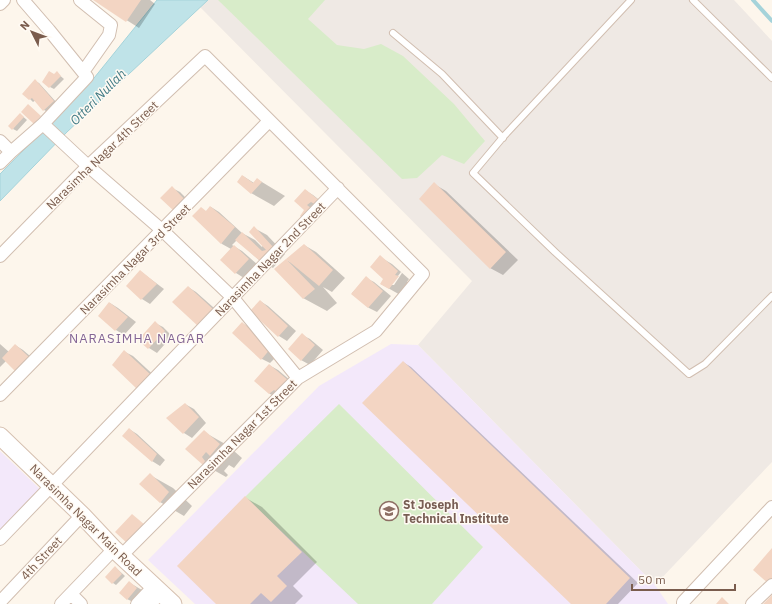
<svg xmlns="http://www.w3.org/2000/svg" width="772" height="604" font-family="'IBM Plex Sans',sans-serif">
  <rect width="100%" height="100%" fill="#fdf6ec"/>
  <path fill="#efe9e4" d="M208,0H734L772,41V462L655,585L418,345L472,281L200,7Z"/>
  <path fill="#f3e8fa" d="M391,344L418,345L655,585L668,604H195L148,560L319,386Z
    M0,451L41,490L0,532Z"/>
  <path fill="#d8ecc9" d="M218,0H325L308,19L337,45L364,49L381,44L403,56L454,104L485,141L464,164L442,155L417,178L402,179Z
    M339,404L483,547L432,604H358L245,497Z"/>
  <path fill="#bfe3e8" stroke="#a5d3da" d="M157,0H208L67,132L0,201V174L90,83Z"/>
  <path fill="#0003" fill-rule="evenodd" d="M95,0H150L155,4L139,28Z
    M57,73L64,79L54,89L50,87L54,75Z
    M35,81L39,83L57,103L48,112L44,110L36,100L33,102L30,99Z
    M20,114L27,120L17,131L13,129Z
    M243,176L254,183L257,179L285,196L274,206L251,193Z
    M434,184L446,191L518,260L503,275L490,268Z
    M172,188L180,192L194,206L184,216Z
    M305,190L313,195L327,206L306,210Z
    M211,207L219,212L242,233L255,240L262,247L263,245L254,228L267,235L285,254L273,268L260,261L237,240L232,245L242,251L257,264L244,278L236,273L221,260L231,249L222,244L197,219Z
    M304,245L316,252L345,278L332,292L323,287L337,303L327,311L303,298L287,260L290,262Z
    M380,257L392,264L409,279L407,282L410,284L402,296L381,284L385,279ZM401,272L402,273L394,285H391Z
    M140,271L164,289L150,304L142,299L127,286Z
    M366,278L374,282L391,296L377,312L369,308L352,293Z
    M188,287L196,292L222,315L208,331Z
    M260,301L268,306L296,331L287,341L279,336Z
    M110,303L118,308L136,322L124,335L116,330L99,316Z
    M155,323L163,327L172,336L157,353L149,348Z
    M242,323L250,328L279,354L270,363L262,359Z
    M302,335L310,339L323,350L310,365L301,360Z
    M0,344L9,352L15,345L23,350L37,362L6,361L0,367Z
    M125,352L133,356L159,380L145,393Z
    M403,362L411,367L638,583L618,604H573Z
    M269,365L278,370L297,386L278,398L270,394L256,381Z
    M185,404L194,409L206,423L192,438L184,433L168,418Z
    M129,429L137,434L165,460L160,466L152,461Z
    M204,432L227,445L242,458L234,468L229,465L224,471L228,475L226,477L203,464L187,449Z
    M150,475L173,488L192,506L184,516L160,502Z
    M246,498L262,507L317,562L293,586L303,596L295,604H218Z
    M115,567L125,576L116,585L113,583Z
    M130,583L142,590L149,596L137,604L127,599Z"/>
  <g fill="none" stroke-linecap="round" stroke-linejoin="round">
    <path stroke="#a5d3da" stroke-width="4" d="M753,0L772,21"/>
  </g>
  <path fill="#f3d5c3" d="M93,0H141L126,22Z
    M49,71L54,74L57,71L61,76L49,88L42,82Z
    M35,79L54,101L43,111L32,98L29,100L22,94Z
    M28,104L41,116L34,124L21,112Z
    M20,113L24,117L12,130L8,126Z
    M242,175L253,183L257,178L262,182L251,194L237,182Z
    M434,182L506,252L490,269L419,199Z
    M172,186L186,201L175,212L160,198Z
    M305,189L320,201L316,205L311,202L307,205L312,209L303,219L300,216L304,210L294,201Z
    M210,206L235,227L221,244L192,216L201,207L206,211Z
    M254,226L273,247L260,261L235,240L242,232L262,251L266,250L249,232Z
    M304,244L333,270L319,286L286,259Z
    M234,245L249,259L235,274L220,260Z
    M380,255L398,271L395,275L399,276L389,289L380,284L383,279L370,267Z
    M286,259L315,289L303,299L274,269Z
    M140,270L157,284L141,300L126,286Z
    M366,276L383,291L368,308L351,294Z
    M188,286L214,310L199,327L172,302Z
    M260,300L288,326L278,337L250,311Z
    M109,302L128,317L115,331L98,316Z
    M155,321L165,331L148,349L138,340Z
    M242,322L271,348L261,360L232,333Z
    M302,333L315,345L301,361L288,349Z
    M15,344L29,357L16,372L2,358Z
    M124,350L151,375L137,389L112,365Z
    M403,361L630,578L606,604H571L362,403Z
    M269,364L289,381L278,393L274,390L269,394L254,381Z
    M185,403L199,417L183,434L166,418Z
    M129,428L157,454L152,462L122,436Z
    M204,430L220,444L210,456L206,452L202,457L205,461L203,465L185,449Z
    M150,473L169,492L160,503L139,484Z
    M245,496L302,552L277,576L287,586L271,602L261,593L250,604H216L177,566Z
    M132,514L145,525L128,544L115,532Z
    M772,548V583L770,585L753,570Z
    M115,566L122,574L112,584L105,577Z
    M129,581L137,588L127,600L119,593Z
    M772,595V604H763Z
    M722,597L729,604H716Z"/>
  <g fill="none" stroke-linecap="round" stroke-linejoin="round">
    <g stroke="#d1beb0" stroke-width="8">
      <path id="lane" d="M631,0L504,136L473,173L555,252L689,374L705,364L772,296
        M693,0L772,78
        M393,33L442,74L503,138"/>
    </g>
    <g stroke="#d1beb0" stroke-width="14">
      <path id="street" d="M80,0L111,25L109,35L83,72
        M0,4L4,0
        M43,124L88,166L163,231L233,298L298,378
        M0,141L11,152
        M0,163L11,152L43,124L87,77L49,30L23,0
        M0,256L88,166L205,56L423,274L376,331L298,378L121,556
        M0,395L269,121
        M0,539L338,188
        M71,594L81,604
        M0,602L82,515
        M61,604L114,549
        M137,604L154,586
        M150,604L161,593
        M683,604V602L772,507
        M752,604L772,585"/>
    </g>
    <g stroke="#d6c0b0" stroke-width="19">
      <path id="secondary" d="M0,436L82,515L114,549L173,604"/>
    </g>
    <use href="#lane" stroke="#fff" stroke-width="6"/>
    <use href="#street" stroke="#fff" stroke-width="12"/>
    <use href="#secondary" stroke="#fff" stroke-width="17"/>
  </g>
  <defs>
    <g id="university-ring" transform="scale(1)"><circle r="9.5" fill="#fffaf3" stroke="#8d6e63" stroke-width="1.5"/><path d="M0-5L7-2L0 1L-7-2ZM-4 1L0 2.5L4 1V4Q0 6-4 4Z" fill="#8d6e63"/></g>
  </defs>
  <g fill-rule="evenodd">
    <use href="#university-ring" x="389" y="511"/>
  </g>
  <g text-anchor="middle" dominant-baseline="central" stroke-width="3" stroke-linejoin="round" paint-order="stroke">
    <g font-size="12" fill="#7a5c4d" stroke="#fffaf3">
      <text transform="translate(102 155) rotate(-44)">Narasimha Nagar 4th Street</text>
      <text transform="translate(135 259) rotate(-45)">Narasimha Nagar 3rd Street</text>
      <text transform="translate(270 259) rotate(-46)">Narasimha Nagar 2nd Street</text>
      <text transform="translate(242 434) rotate(-45)">Narasimha Nagar 1st Street</text>
      <text transform="translate(86 520) rotate(45)">Narasimha Nagar Main Road</text>
      <text transform="translate(41 558) rotate(-47)">4th Street</text>
    </g>
    <g font-size="12" font-weight="bold" fill="#785e54" stroke="#fffaf3" text-anchor="start">
      <text x="403" y="504">St Joseph<tspan x="403" dy="14">Technical Institute</tspan></text>
    </g>
    <g font-size="13" font-style="italic" fill="#437c86" stroke="#fffaf3">
      <text transform="translate(98 97) rotate(-45)">Otteri Nullah</text>
    </g>
    <g font-size="13" letter-spacing="1" fill="#846695" stroke="#fffaf3">
      <text x="137" y="338">NARASIMHA NAGAR</text>
    </g>
  </g>
  <g transform="translate(32 32) rotate(312)" stroke="#fffaf3" stroke-width="3" paint-order="stroke">
  <path d="M0-3L7 15L0 10L-7 15Z" fill="#7a5c4d"/>
  <text y="-6" font-size="11" font-weight="bold" text-anchor="middle" fill="#7a5c4d">N</text>
  </g>
  <path d="M632 584v6h103v-6" fill="none" stroke="#7a5c4d" stroke-width="2"/>
  <text x="638" y="584" font-size="12" fill="#7a5c4d" stroke="#fffaf3" stroke-width="3" paint-order="stroke">50 m</text>
</svg>
